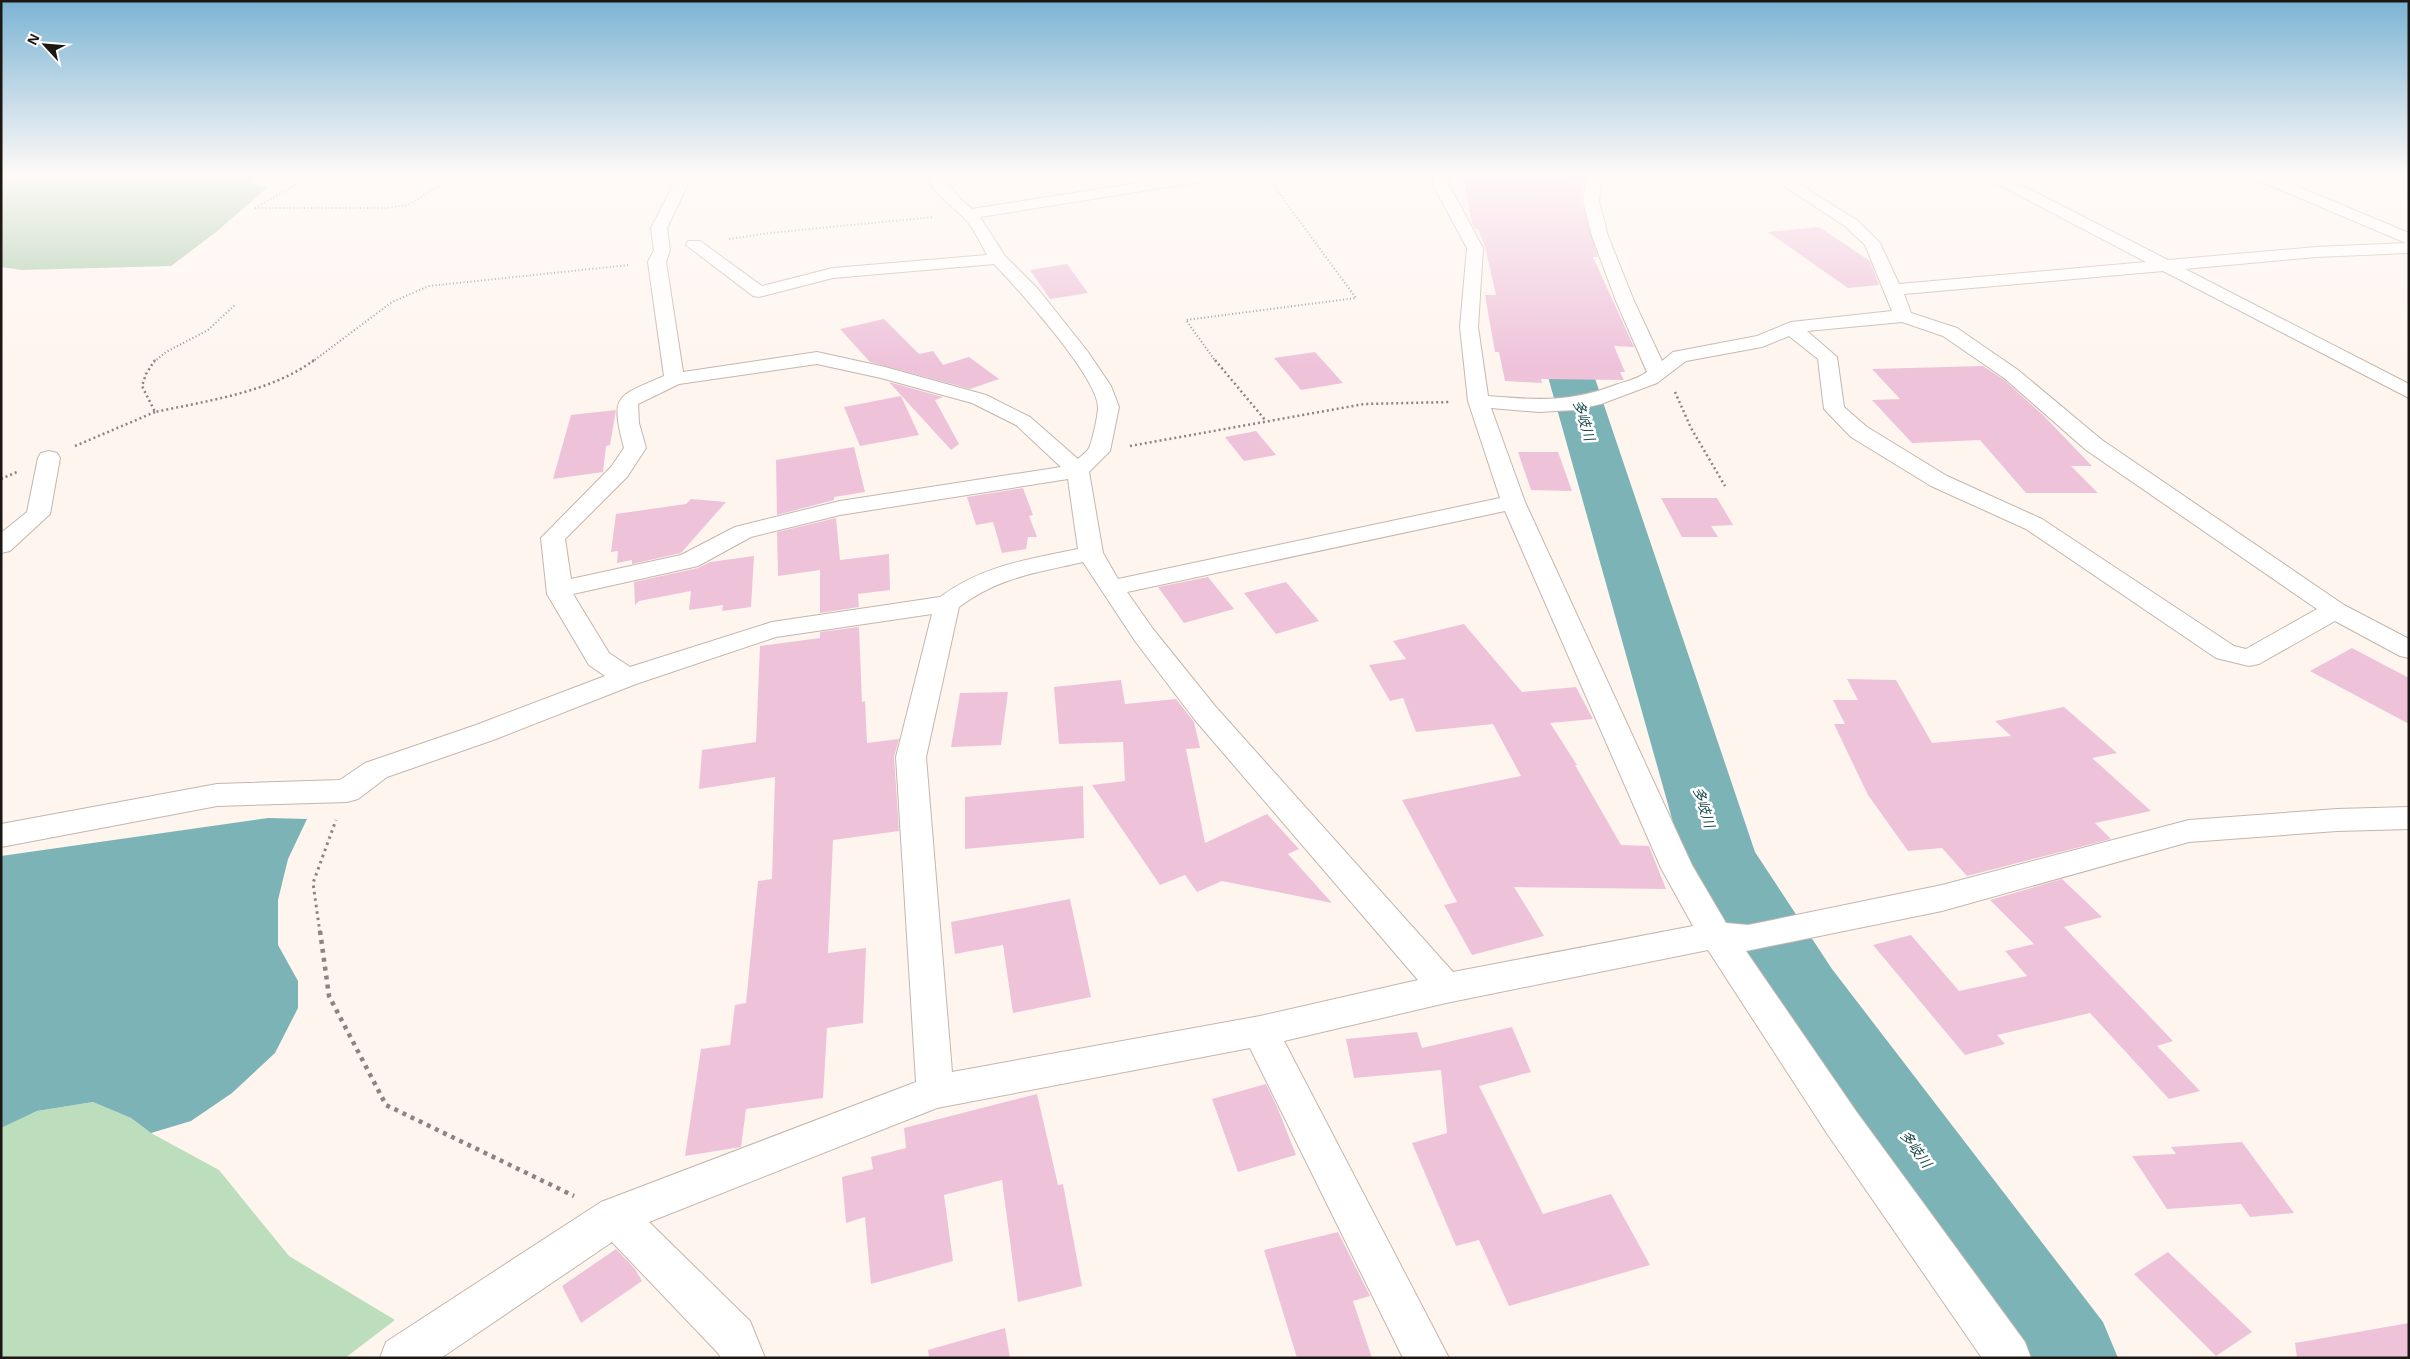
<svg xmlns="http://www.w3.org/2000/svg" width="2410" height="1359" font-family="Helvetica,'Noto Sans JP',sans-serif">
  <rect width="100%" height="100%" fill="#fef5ef"/>
  <path fill="#bcdebd" d="M93,1102L131,1118L151,1133L219,1170L289,1256L395,1320L345,1358H1V1128L37,1111Z"/>
  <path fill="#a9cbab" d="M1,174H256L248,182L267,188L216,232L171,266L22,270L1,267Z"/>
  <path fill="#7bb3b7" d="M268,818L307,819L288,859L278,900V945L298,981V1008L275,1053L232,1093L191,1121L151,1133L131,1118L93,1102L37,1111L1,1128V856Z"/>
  <g fill="none" stroke-linecap="round" stroke-linejoin="round">
    <path fill="#7bb3b7" fill-rule="evenodd" d="M1503,174H1537L1533,195L1755,852L1832,969L2103,1322L2118,1358H2006L1774,1017L1683,858L1497,195Z"/>
  </g>
  <path fill="#eec3da" d="M1463,174H1586L1581,201L1598,257H1593L1634,347L1614,346L1625,372H1620L1624,380L1541,379L1542,383L1505,381L1499,352H1495L1485,295H1496L1485,247L1478,229H1475L1472,224Z
    M1819,227L1870,261L1879,285L1848,288L1768,232Z
    M1067,264L1088,293L1050,299L1030,270Z
    M884,319L919,354L933,351L943,365L969,357L999,379L970,389L870,362L840,329Z
    M1315,352L1343,383L1301,390L1274,358Z
    M1983,366L2003,379L2043,415L2092,466H2071L2098,493H2026L1980,440L1912,443L1872,400L1900,399L1872,369Z
    M889,382L943,397L935,400L959,444L951,450Z
    M901,396L919,435L860,446L844,407Z
    M616,410L610,445L606,446L603,472L553,479L571,415Z
    M1256,431L1276,455L1244,461L1225,437Z
    M854,447L865,492L834,497V500L777,515L776,460Z
    M1518,452H1558L1572,491L1531,490Z
    M1023,488L1033,515L1029,516L1037,537H1028L1026,549L1002,553L993,522L976,525L967,497Z
    M1661,498H1717L1733,525L1711,526L1718,537H1682Z
    M691,499L726,502L681,553L632,564V560L617,563L618,551L611,552L616,514L686,504Z
    M836,518L840,560L889,554L890,590L858,594L859,607L820,613V570L778,576L777,532Z
    M754,556L751,607L722,611L723,605L689,610L691,591L639,601L635,605L634,582L698,568L710,562Z
    M1208,577L1234,609L1184,623L1158,587Z
    M1286,582L1319,621L1276,634L1244,593Z
    M1464,624L1522,692L1576,687L1593,719L1550,723L1577,765H1575L1621,845L1649,846L1666,889L1514,887L1544,936L1472,955L1444,905L1457,902L1402,800L1521,776L1493,724L1416,732L1403,698L1390,701L1369,665L1406,659L1393,641Z
    M859,627L862,702L865,701L867,743L899,739L894,757L899,831L833,840L828,953L866,948L863,1023L827,1028L823,1098L746,1109L741,1147L685,1156L701,1049L730,1045L735,1005L746,1003L758,881L772,879L775,777L699,789L702,750L756,742L760,646L820,638V632Z
    M2352,648L2409,678V724L2310,671Z
    M1847,679L1896,680L1932,743L2011,736L1995,721L2064,707L2117,753L2092,758L2151,811L2095,823L2111,839L1967,876L1942,848L1908,851L1868,795L1834,724H1845L1833,700H1858Z
    M1121,680L1125,704L1176,699L1194,722L1200,748L1186,749L1205,843L1267,814L1299,849L1288,854L1332,903L1222,881L1197,892L1185,875L1160,885L1092,785L1125,781L1123,742L1059,744L1054,687Z
    M1008,692L1001,745L951,747L960,693Z
    M1083,786L1084,838L965,849V797Z
    M2062,879L2102,917L2064,927L2173,1041L2157,1046L2200,1091L2169,1099L2090,1013L1997,1035L2005,1044L1965,1055L1873,945L1911,935L1959,991L2027,976L2005,951L2034,944L1990,900Z
    M1070,899L1091,997L1013,1013L1003,945L955,954L951,922Z
    M1512,1027L1531,1072L1479,1086L1543,1214L1611,1194L1650,1265L1509,1306L1479,1240L1456,1246L1412,1143L1447,1133L1441,1070L1354,1078L1346,1039L1417,1032L1422,1048Z
    M1266,1084L1278,1109L1296,1155L1238,1172L1212,1099Z
    M1037,1094L1058,1185L1063,1184L1082,1286L1018,1302L1002,1180L944,1195L953,1261L871,1284L865,1217L846,1223L842,1177L873,1169L871,1157L906,1148L904,1128Z
    M2242,1142L2294,1213L2250,1217L2241,1204L2167,1209L2132,1156L2176,1154L2171,1147Z
    M1338,1232L1370,1296L1353,1301L1372,1358H1297L1264,1250Z
    M616,1249L635,1269L642,1281L581,1323L562,1286Z
    M2168,1252L2252,1332L2216,1356L2134,1274Z
    M2409,1323V1358H2297L2295,1343Z
    M1005,1328L1010,1358H929L928,1350Z"/>
  <g fill="none" stroke-linecap="round" stroke-linejoin="round">
    <g stroke="#c4b6ac" stroke-width="2">
      <path id="minor" d="M679,174H693L667,228L670,250L666,262L683,372L817,352L885,367L986,395L1030,417L1078,459C1081,456 1087,452 1089,448C1092,442 1098,415 1098,408C1099,378 1016,287 994,264L833,278L759,297L753,296L686,245L688,241H700L762,286L833,268L987,255C981,244 975,231 967,221C955,207 931,194 927,174H941L960,199L972,209L1195,174H1230L1223,178L980,217L1005,256L1038,289L1088,352L1111,386L1119,407L1110,451L1089,472L1103,553L1118,579L1500,498L1468,401L1460,327L1467,248L1433,185V174H1447L1449,185L1483,248L1478,327L1488,396C1538,400 1570,403 1618,384C1628,381 1639,378 1647,372L1616,301L1592,236L1583,201L1588,174H1602L1599,201L1608,236L1634,301L1662,361L1673,352L1757,336L1791,322L1892,311L1865,245L1846,227L1766,174H1783L1858,221L1880,243L1899,284L2146,262L1984,177L1982,174H2000L2168,260L2316,247L2406,243L2250,177L2248,174H2268L2409,233V253L2316,257L2185,269L2409,384V398L2163,271L1904,294L1911,313L1957,328L2018,370L2102,440L2344,605L2409,639V658L2400,656L2335,621L2259,664L2249,666L2216,658L2026,529L1931,486L1851,437L1824,409L1818,359L1789,336L1762,347L1686,361L1657,383L1601,404L1575,410L1539,412L1491,408L1525,502L1692,865L1726,923L1748,925L1942,885L2189,820L2337,809L2409,807V829L2337,831L2189,842L1942,911L1746,951L1856,1111L2025,1342L2031,1358H1982L1828,1135L1708,950L1446,1003L1284,1041L1449,1358H1403L1250,1048L937,1108L649,1222L750,1321L765,1358H721L718,1353L612,1242L441,1358H380L386,1342L601,1202L916,1082L896,757L932,614L776,637L636,684L496,739L387,777L358,799L347,802L217,806L1,847V824L217,784L340,780L365,763L476,725L605,676L589,665L547,594L541,538L611,467L624,448C610,394 616,397 664,376L648,262L654,250L651,228ZM1902,322L1943,336L2004,378L2086,450L2317,609L2246,649L2234,646L2042,519L1947,476L1867,427L1844,407L1837,357L1807,331ZM817,364L881,378L972,403L1016,425L1061,467L840,501L735,527L681,555L571,579L565,539L627,477L646,448L639,423L638,404L679,384ZM1068,479L1078,549C1026,560 984,565 940,597L772,622L630,667L609,653L573,594L698,566L751,537L840,515ZM1505,511L1661,868L1693,926L1453,972L1215,706L1153,629L1127,592ZM1083,562L1135,641L1195,720L1418,980L1260,1016L952,1072L926,757L959,607C999,577 1036,573 1083,562Z
        M49,451L57,453L60,458L50,514L10,551L1,553V533L27,512L38,458L41,453Z"/>
    </g>
    <path stroke="#8b847f" stroke-width="2" stroke-dasharray="1 2.5" stroke-linecap="butt" d="M255,208H387L408,205L458,174
      M255,208L302,181L310,174
      M729,239L769,233L934,217
      M154,362L166,352L208,330L236,304
      M312,362L392,302L429,286L629,265
      M1216,362L1186,320L1356,298L1265,174"/>
    <path stroke="#8b847f" stroke-width="2.5" stroke-dasharray="2 3" stroke-linecap="butt" d="M155,360L146,374L142,386L155,412C206,401 272,392 314,360
      M1215,360L1266,421
      M1675,392L1691,428L1725,486
      M75,446L155,412
      M1130,446L1364,404L1450,402
      M1,479L17,472"/>
    <path stroke="#8b847f" stroke-width="3" stroke-dasharray="2.5 4" stroke-linecap="butt" d="M320,933L313,883L336,820"/>
    <path stroke="#8b847f" stroke-width="4.5" stroke-dasharray="4 5" stroke-linecap="butt" d="M320,931L329,996L386,1105L574,1196"/>
    <use href="#minor" fill="#fff" fill-rule="evenodd"/>
  </g>
  <linearGradient id="sky" x2="0" y2="1"><stop stop-color="#7cb4d4"/><stop offset="0.48" stop-color="#fffaf8"/><stop offset="1" stop-color="#fffaf8" stop-opacity="0"/></linearGradient>
  <rect width="2410" height="364" fill="url(#sky)"/>
  <g text-anchor="middle" dominant-baseline="central" stroke-width="5" stroke-linejoin="round" paint-order="stroke">
    <g font-size="14" font-style="italic" fill="#194b4f" stroke="#fff">
      <text transform="translate(1584 420) rotate(73)">多岐川</text>
      <text transform="translate(1704 807) rotate(73)">多岐川</text>
      <text transform="translate(1916 1149) rotate(54)">多岐川</text>
    </g>
  </g>
  <rect width="2410" height="1359" fill="none" stroke="#1c1713" stroke-width="5"/>
  <g transform="translate(45 45) rotate(296)" stroke="#ffffff" stroke-width="4" paint-order="stroke">
  <path d="M0-4L9 19L0 12L-9 19Z" fill="#1c1713"/>
  <text y="-8" font-size="14" font-weight="bold" text-anchor="middle" fill="#1c1713">N</text>
  </g>
</svg>
